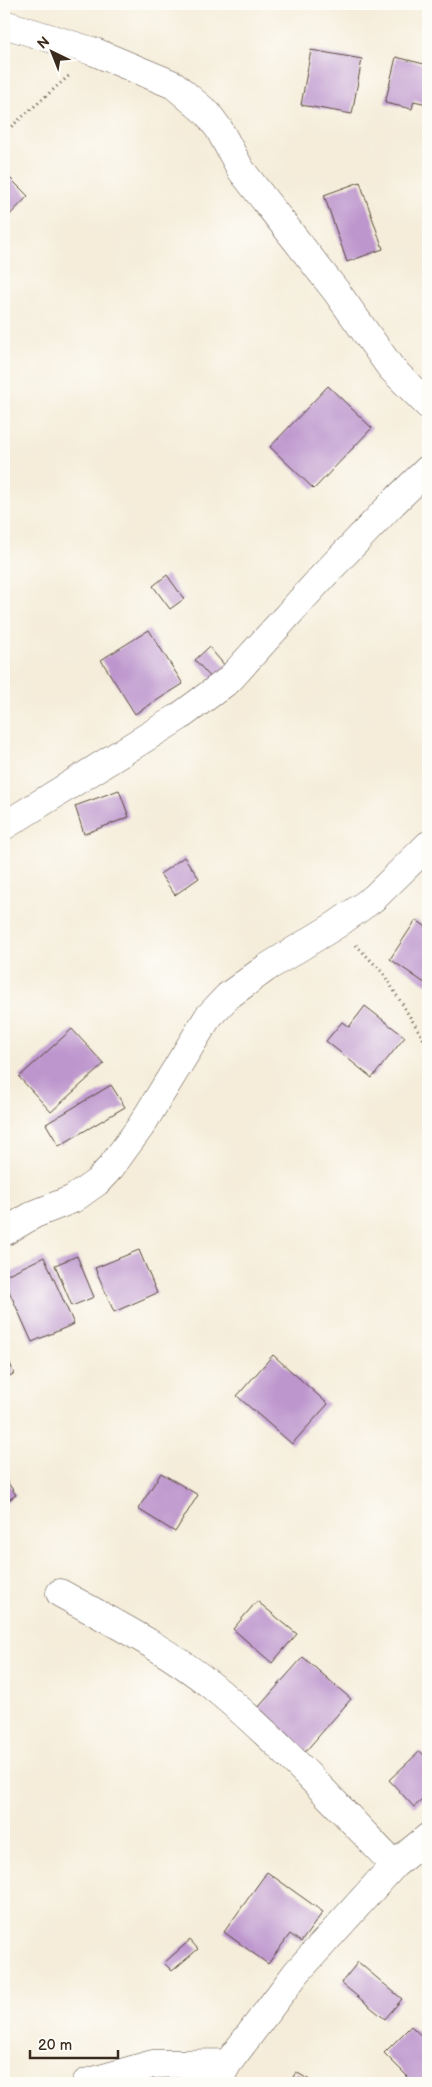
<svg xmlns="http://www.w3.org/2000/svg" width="432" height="2087" font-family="'Balsamiq Sans',sans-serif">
  <rect width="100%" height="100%" fill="#fdfcf7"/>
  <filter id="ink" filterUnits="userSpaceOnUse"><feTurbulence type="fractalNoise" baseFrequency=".02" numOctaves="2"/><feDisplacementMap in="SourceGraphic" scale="10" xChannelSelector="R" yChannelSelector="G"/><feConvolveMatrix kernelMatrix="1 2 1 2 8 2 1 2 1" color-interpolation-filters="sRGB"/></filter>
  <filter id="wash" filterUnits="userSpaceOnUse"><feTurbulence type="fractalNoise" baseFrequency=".0096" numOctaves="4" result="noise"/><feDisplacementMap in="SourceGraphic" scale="20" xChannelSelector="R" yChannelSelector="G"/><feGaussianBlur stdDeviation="1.12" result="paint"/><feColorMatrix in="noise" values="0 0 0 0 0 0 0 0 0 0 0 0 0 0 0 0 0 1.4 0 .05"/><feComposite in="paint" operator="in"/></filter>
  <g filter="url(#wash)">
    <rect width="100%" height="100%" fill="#f5edda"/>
    <g id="blocks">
      <path fill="#bd96cd" d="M311,50L362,59L352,114L301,105Z
        M396,57L428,65L427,104L414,101L412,109L385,103Z
        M4,172L28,196L4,221Z
        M360,182L383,249L347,262L324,195Z
        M328,386L372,428L314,489L270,447Z
        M167,575L184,599L170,609L153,586Z
        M149,630L183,684L135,714L101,660Z
        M209,647L227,668L213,680L195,660Z
        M119,790L129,817L84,834L75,806Z
        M184,857L199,878L175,895L160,874Z
        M416,920L428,928V982L426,984L390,959Z
        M365,1006L405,1037L372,1078L326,1041L342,1022L349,1027Z
        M72,1029L104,1064L51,1112L19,1077Z
        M111,1085L125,1107L59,1146L46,1124Z
        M139,1250L157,1293L114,1312L95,1268Z
        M77,1256L94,1297L72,1306L55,1265Z
        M44,1257L74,1324L32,1342L4,1280V1276Z
        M4,1347L14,1374L4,1378Z
        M273,1355L328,1404L292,1444L237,1396Z
        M161,1473L198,1495L175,1532L138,1509Z
        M5,1478L16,1495L4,1503V1479Z
        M257,1601L297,1634L272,1663L233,1629Z
        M303,1657L351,1699L298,1760L249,1718Z
        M420,1751L428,1760V1795L414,1807L389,1780Z
        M267,1872L323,1912L301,1942L290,1934L268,1964L224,1932Z
        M190,1940L198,1949L172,1971L164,1963Z
        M358,1962L402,1999L385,2019L341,1983Z
        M411,2026L428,2042V2065L423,2070L428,2075L426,2083H414L384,2053Z
        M296,2072L313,2082L312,2083H290Z
        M158,2073L174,2083H152Z"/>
    </g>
  </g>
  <g filter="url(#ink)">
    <use href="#blocks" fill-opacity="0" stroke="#57473a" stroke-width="1"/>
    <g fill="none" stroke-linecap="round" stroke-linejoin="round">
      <g stroke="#57473a" stroke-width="29">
        <path id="minor" d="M4,24L95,52L174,85L208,114L219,129L241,170L336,291L391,368L428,405
          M4,826L179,717L229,680L324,575L393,503L428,469
          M4,1232L35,1214L73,1199L97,1182L111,1167L141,1126L208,1017L228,996L266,968L336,925L374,898L428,845
          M60,1593C112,1622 166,1649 212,1686C278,1740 336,1804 394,1865
          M86,2083L153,2064L228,2063
          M217,2083L228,2063L297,1972L394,1865L428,1837"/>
      </g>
      <path stroke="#57473a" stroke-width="3" stroke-dasharray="1 4" stroke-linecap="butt" d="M4,133L71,74
        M356,945L383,973L428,1046"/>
      <use href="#minor" stroke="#fff" stroke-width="28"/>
    </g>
  </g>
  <rect width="432" height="2087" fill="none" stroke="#fdfcf7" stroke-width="20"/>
  <g transform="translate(52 52) rotate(317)" stroke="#fdfcf7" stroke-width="4" paint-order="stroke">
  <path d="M0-4L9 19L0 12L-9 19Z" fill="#3b2a1e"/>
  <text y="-8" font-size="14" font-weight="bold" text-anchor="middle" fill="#3b2a1e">N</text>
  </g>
  <path d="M30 2050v8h88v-8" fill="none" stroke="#3b2a1e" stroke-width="2.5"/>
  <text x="38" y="2050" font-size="15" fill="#3b2a1e" stroke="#fdfcf7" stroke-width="4" paint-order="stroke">20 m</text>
</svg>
